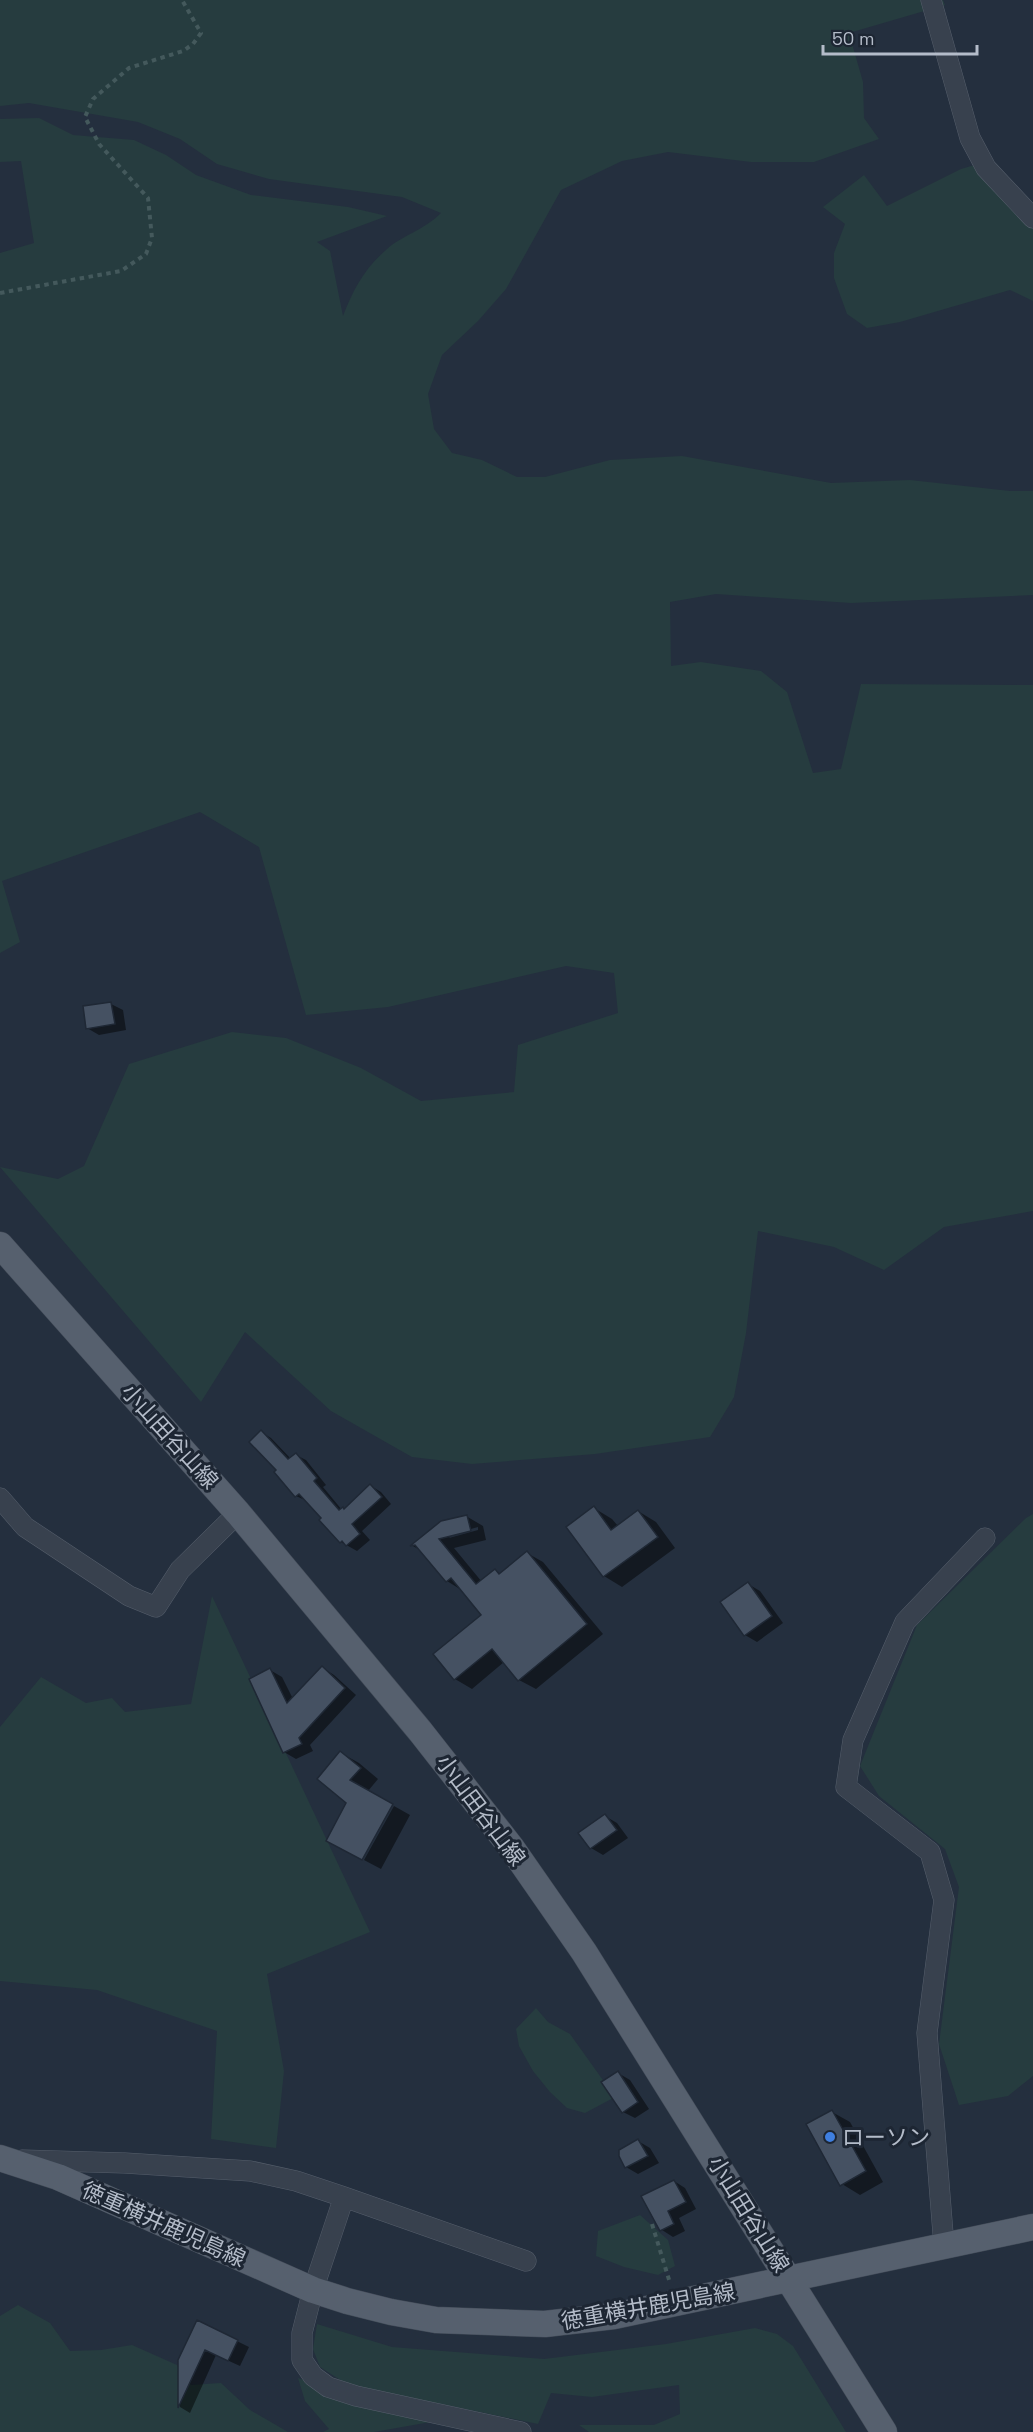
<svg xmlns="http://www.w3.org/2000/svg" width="1033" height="2432" font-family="'Space Grotesk','Noto Sans JP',sans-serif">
  <rect width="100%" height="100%" fill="#242f3e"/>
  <path fill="#263c3f" d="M0,0H943L945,5L849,33L863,82L864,118L879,139L814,162H751L668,152L622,161L561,190L506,289L478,321L442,355L428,394L434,429L452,453L482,460L517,477H545L610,460L682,456L831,483L910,480L1010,491H1033V595L851,603L716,594L670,602L671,666L701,662L761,671L787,692L813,773L841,769L861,684L1033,685V1211L944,1227L884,1270L834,1247L758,1231L746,1333L734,1397L710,1437L595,1454L472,1464L412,1457L331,1411L245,1332L201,1402L0,1167L58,1179L84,1166L129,1064L232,1032L286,1038L361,1068L421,1101L514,1092L518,1045L618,1013L614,973L566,966L388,1007L306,1015L259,847L200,812L2,881L20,942L0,953V253L34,243L21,161L0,162V119L39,118L73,135L134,140L166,155L196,175L251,195L348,207L387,216L317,242L330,251L343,316C353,290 364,269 386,250C402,235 423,231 441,213L402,197L269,179L217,164L180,139L138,122L29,103L0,106Z
    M978,164L1033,224V301L1010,290L900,322L867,328L847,314L834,278V253L845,224L823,207L864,175L887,206L961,169Z
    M1033,1514V2076L1008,2096L959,2105L939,2044L959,1887L945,1849L879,1796L860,1766L917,1625L1026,1518Z
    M212,1596L370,1932L267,1974L284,2071L276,2148L211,2139L217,2031L97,1990L0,1981V1727L41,1677L86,1703L112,1698L125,1712L191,1704Z
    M536,2008L548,2022L570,2034L615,2097L585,2113L567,2108L550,2092L533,2071L519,2046L516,2029Z
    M640,2215L668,2240L675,2266L658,2275L624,2267L596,2256L598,2231Z
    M18,2305L50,2323L70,2351L101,2350L132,2345L177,2365L191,2385L221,2383L250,2410L288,2432H0V2316Z
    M317,2324L392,2347L544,2359L666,2344L755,2328L777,2334L793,2346L846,2432H589L579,2425H654L680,2414L679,2385L592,2397L551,2393L538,2424L348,2385L320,2367L313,2349Z
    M298,2378L337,2392L453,2418L374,2432H323L329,2429L305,2401Z"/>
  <path fill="#0007" fill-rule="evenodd" d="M111,1004L123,1010L126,1030L99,1035L87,1028Z
    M261,1432L271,1438L291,1459L296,1455L306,1460L326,1485L323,1487L342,1510H345L371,1486L381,1492L391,1504L362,1531L370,1540L357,1551L341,1542L307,1501L296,1496L278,1470Z
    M594,1508L612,1519L618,1526L638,1511L656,1522L675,1548L622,1587L604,1576Z
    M466,1516L483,1526L486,1540L454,1548L482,1582L495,1571L501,1574L527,1553L543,1562L603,1634L536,1689L519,1680L504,1662L472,1689L455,1679L435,1655L483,1615L463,1591L447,1581L423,1552L413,1546L441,1522ZM478,1527V1530L449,1538L453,1534Z
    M748,1584L760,1591L783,1623L757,1642L745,1635Z
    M323,1668L334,1675L356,1695L310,1745L313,1751L296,1759L284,1752L270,1670L282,1677L293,1699Z
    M341,1753L359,1763L378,1779L368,1791L348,1803Z
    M394,1806L410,1815L381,1869L364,1860Z
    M605,1816L617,1823L628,1838L603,1855L591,1848Z
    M618,2073L630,2080L649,2109L635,2118L623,2112Z
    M832,2112L850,2122L883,2182L860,2195L842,2184Z
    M638,2141L650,2148L659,2163L638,2174L626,2167Z
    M674,2181L685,2188L696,2209L679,2218L685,2231L673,2237L662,2230Z
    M198,2322L249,2347L240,2366L216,2355L190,2413L180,2407L179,2360Z"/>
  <path fill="#455162" stroke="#1f2835" stroke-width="1.5" d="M111,1002L115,1024L86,1029L83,1006Z
    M261,1430L288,1459L296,1453L317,1478L314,1481L339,1510L343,1507L344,1509L370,1484L382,1497L352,1524L360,1534L346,1546L342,1541L340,1543L319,1520L321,1518L299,1494L295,1497L274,1472L276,1470L249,1442Z
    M594,1506L611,1530L638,1510L658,1537L603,1577L566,1527Z
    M467,1515L471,1531L439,1539L476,1584L495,1569L499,1574L527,1551L587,1624L518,1681L492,1649L454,1680L433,1654L481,1615L451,1578L446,1582L415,1545L410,1546L441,1521Z
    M748,1582L772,1616L744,1636L720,1602Z
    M322,1666L345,1688L299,1738L302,1744L283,1753L249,1679L270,1668L287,1703Z
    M340,1751L361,1768L350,1780L393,1804L362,1860L326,1841L346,1803L317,1779Z
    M605,1814L617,1830L590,1849L578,1833Z
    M618,2071L638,2102L622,2113L601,2082Z
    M832,2110L866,2171L840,2186L806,2124Z
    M638,2139L648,2156L625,2168L619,2156V2150Z
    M674,2180L686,2202L668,2211L674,2224L660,2231L641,2196Z
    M197,2320L238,2340L228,2361L205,2350L178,2408V2360Z"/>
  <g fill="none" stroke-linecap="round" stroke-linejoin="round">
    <g stroke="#565f6c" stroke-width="21">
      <path id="minor" d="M931,0L970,138L986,168L1033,218
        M0,1498L25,1527L129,1596L156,1607L180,1570L238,1513
        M22,2160L125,2163L250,2171L296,2181L344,2197L526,2261
        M344,2197L313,2290L302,2333V2360L313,2376L328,2387L356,2396L521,2432
        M944,2246L927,2033L944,1900L930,1852L846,1787L853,1740L905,1622L985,1538"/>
    </g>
    <g stroke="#414a57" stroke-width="27">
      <path id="major" d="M0,1245L238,1513L420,1731L511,1847L584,1952L884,2432
        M0,2158L58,2177L313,2290L347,2301L391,2312L436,2320L545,2324L614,2316L1033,2227"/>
    </g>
    <path stroke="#44595c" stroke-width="4" stroke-dasharray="4.5 4.5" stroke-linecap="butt" d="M0,293L121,271L146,254L152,238L148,198L99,144L85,117L93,99L129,68L183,51L193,44L201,33L182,0
      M652,2224L670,2283"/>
    <use href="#minor" stroke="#38414e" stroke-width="20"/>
    <use href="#major" stroke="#56606e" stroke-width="26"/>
  </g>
  <circle fill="#3f7fe0" stroke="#1d2633" stroke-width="2" cx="830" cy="2137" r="6"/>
  <g text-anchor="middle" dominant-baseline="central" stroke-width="6" stroke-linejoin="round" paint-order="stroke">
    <g font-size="22" fill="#b4bcc9" stroke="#1d2633">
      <text transform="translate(170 1436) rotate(48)">小山田谷山線</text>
      <text transform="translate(481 1810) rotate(53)">小山田谷山線</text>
      <text transform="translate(749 2214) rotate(58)">小山田谷山線</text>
      <text transform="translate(164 2224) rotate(24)">徳重横井鹿児島線</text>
      <text transform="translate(648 2306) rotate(-10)">徳重横井鹿児島線</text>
    </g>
    <g font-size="22" fill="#b4bcc9" stroke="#1d2633" text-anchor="start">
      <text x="842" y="2137">ローソン</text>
    </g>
  </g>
  <path d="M823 45v9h154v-9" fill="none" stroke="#b4bcc9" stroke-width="3"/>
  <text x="832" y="45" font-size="18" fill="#b4bcc9" stroke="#1d2633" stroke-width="4.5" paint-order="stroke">50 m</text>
</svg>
